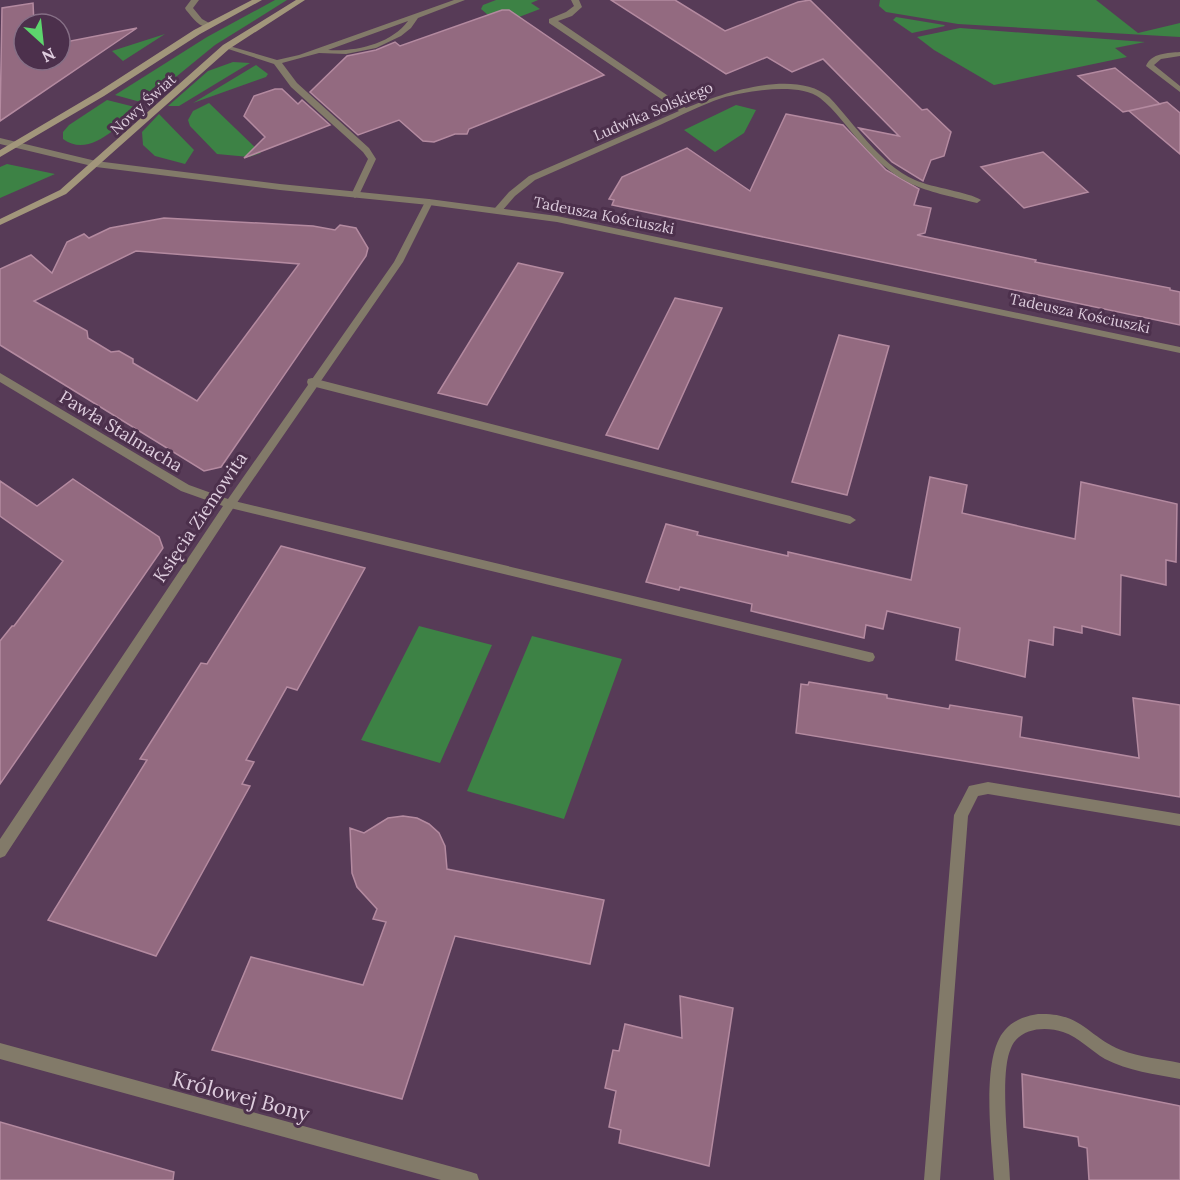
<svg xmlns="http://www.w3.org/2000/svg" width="1180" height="1180" font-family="Lora,serif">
  <rect width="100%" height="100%" fill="#573b57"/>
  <path fill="#3d8245" d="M275,0H287L215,45L144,103L115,95L207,37Z
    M496,0H538L531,3L540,9L519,17C507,8 501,10 488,15L481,9L483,5Z
    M880,0H1096L1138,33L1180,23V37L958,24L886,12L879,6Z
    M896,17L944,25L945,26L912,33L893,20Z
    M960,28L1145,42L1115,48L1127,57L994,85L934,50L917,37Z
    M165,34L123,61L112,51Z
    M233,62L250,63L179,106H168L208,71Z
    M256,65L268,74L266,77L193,103Z
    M107,100L139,108C120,124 90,159 63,139V132L69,125Z
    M209,103L261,153L249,157L217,154L190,126L188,120L193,111Z
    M736,105L756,110L744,133L715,152L684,130Z
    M159,114L194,150L185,164L155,156L143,145L142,132Z
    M7,164L55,174L0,198V167Z
    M419,626L492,645L440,763L361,740Z
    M532,636L622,659L564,819L467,791Z"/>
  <path fill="#936a80" stroke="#b48aa0" stroke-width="1.5" fill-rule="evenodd" d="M611,0H675L725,31L798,2L810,0L922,110L927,109L951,132L944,156L931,160L923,181L892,162L859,128L899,136L823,59L792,72L767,57L726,74Z
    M33,3L34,24H24V60H60V43L137,28L0,121L2,8Z
    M502,10H509L604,75L469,129L467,134H455L434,142L423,141L399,120L358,135L310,92L347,56L376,50L395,42L400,46Z
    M1115,68L1160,104L1123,112L1078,76Z
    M275,89H282L298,104L302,100L330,125L244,158L265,137L244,116L254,96Z
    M1167,102L1180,113V154L1129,111Z
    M786,114L843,125L886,170L919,189L914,205L931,208L925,233L917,235L1036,260L1035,262L1170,288V290L1180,292V325L612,205L614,200L609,199L622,177L687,148L750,191Z
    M1043,152L1088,192L1024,208L981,167Z
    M164,218L313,226L335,230L340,225L356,228L368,248L366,256L221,467L204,471L0,345V269L31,255L52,273L67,242L84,234L89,238L110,228ZM136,251L250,260L299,264L197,401L133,363V359L119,351L111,352L88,338L87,331L34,301Z
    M518,263L563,273L487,405L438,393Z
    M675,298L722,308L658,449L606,435Z
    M839,335L889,346L847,495L792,482Z
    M930,477L967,485L962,513L1075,539L1081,482L1177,504L1176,562L1166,560V585L1121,575L1120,635L1082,626V633L1054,627L1053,645L1029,640L1025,677L956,660L960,628L887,611L883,629L866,625L864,638L751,611L752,604L680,587L679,590L646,582L666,524L698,532L697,535L788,556V552L911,580Z
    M73,479L159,537L163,548L0,784V641L12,626H14L63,561L0,516V481L37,506Z
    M281,546L365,568L297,690L287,687L246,760L254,762L242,784L250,786L156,956L48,920L147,760L140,759L201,663L207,664Z
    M809,682L887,695V698L949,709L950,705L1022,717L1020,737L1139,758L1133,698L1180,705V797L796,733L801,684L808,685Z
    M403,816L417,818L429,824L439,833L445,846L447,869L604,900L590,964L455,936L402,1099L212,1050L251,957L363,985L386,922L373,919L377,909L357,887L352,873L350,828L364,833L388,818Z
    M680,996L733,1008L709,1166L619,1143L621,1130L609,1127L616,1091L605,1088L613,1050L619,1051L625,1024L682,1038Z
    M1022,1074L1180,1106V1180H1089L1087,1148L1079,1146L1078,1137L1024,1127Z
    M0,1122L174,1172L173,1180H0Z"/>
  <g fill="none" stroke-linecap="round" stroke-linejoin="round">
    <path fill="#827a69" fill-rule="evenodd" d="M191,0H199L193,8L202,19L211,24V28C199,28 193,18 186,10L185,8Z
      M454,0H465L418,18L411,28L401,36L376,48L346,54L319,53L282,63L297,83L369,148L376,159L359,195L355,198L351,195L368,159L363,152L291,87L274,64L222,47L226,45L277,60L299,55ZM408,21C391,44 355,52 328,50Z
      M571,0H579L582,7L572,16L558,21L686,108C722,93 795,68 829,97C856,125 879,164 915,180C933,188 969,192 981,200L977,203C920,189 900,187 860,142C847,127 835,110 820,98C799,82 746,91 722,98C701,105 680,116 660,125C618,143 577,162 535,180L515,196L501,212H495V208L509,192L529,176L679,111L549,23V19L566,12L574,6Z
      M1180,52V56L1161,59L1154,65L1180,86V92L1146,66C1151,53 1168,53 1180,52Z
      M312,378L850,516L856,520L850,524L308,385L307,382L308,379Z
      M230,500L869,652L873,653L875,657L873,661L869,662L226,507L224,504L226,501Z
      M988,782L1180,814V826L988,794L978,796L968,816L940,1180H924L954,815L969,786Z
      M1038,1014C1082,1012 1088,1037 1121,1050C1140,1057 1161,1059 1180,1063V1079C1155,1074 1128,1071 1105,1059C1091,1051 1079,1037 1063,1032C1045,1026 1019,1028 1011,1048C999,1074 1009,1149 1010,1180H994C992,1144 980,1057 1005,1030C1013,1020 1026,1016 1038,1014Z"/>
    <path fill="#827a69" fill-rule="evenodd" d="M429,199L433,202L403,262L234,507L5,856L0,858V839L223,506L181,491L0,382V373L189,485L228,499L394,262L425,202Z
      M0,1043L471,1172L477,1174L479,1180H441L0,1059Z"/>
    <path fill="#827a69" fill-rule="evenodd" d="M0,138L96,161L280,184L429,199L557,216L1180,347V353L557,222L429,205L280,190L96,167L0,144Z"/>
    <path fill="#a2967b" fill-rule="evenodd" d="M252,0H262L200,34L104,96L0,157V150L98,92L194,30Z
      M296,0H305L229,49L66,194L0,225V219L60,190L223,45Z"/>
  </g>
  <g text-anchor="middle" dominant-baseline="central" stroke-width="6" stroke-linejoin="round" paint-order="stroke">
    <g font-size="15" fill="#decdde" stroke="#4c304c">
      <text transform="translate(143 104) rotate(-42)">Nowy Świat</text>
      <text transform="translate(653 111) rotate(-23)">Ludwika Solskiego</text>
      <text transform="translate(604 215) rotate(11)">Tadeusza Kościuszki</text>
      <text transform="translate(1080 313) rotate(12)">Tadeusza Kościuszki</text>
    </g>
    <g font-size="18" fill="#decdde" stroke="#4c304c">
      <text transform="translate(121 431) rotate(31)">Pawła Stalmacha</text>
      <text transform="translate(200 517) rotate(-56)">Księcia Ziemowita</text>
    </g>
    <g font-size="21" fill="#decdde" stroke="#4c304c">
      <text transform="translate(241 1096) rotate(15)">Królowej Bony</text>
    </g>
  </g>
  <g transform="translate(42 42) rotate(153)"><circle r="28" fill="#4c304c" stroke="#866f86" stroke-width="1.5"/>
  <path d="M0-4.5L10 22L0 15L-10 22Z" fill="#5dd56d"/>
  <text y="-9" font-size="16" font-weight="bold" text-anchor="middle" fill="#decdde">N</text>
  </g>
</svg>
